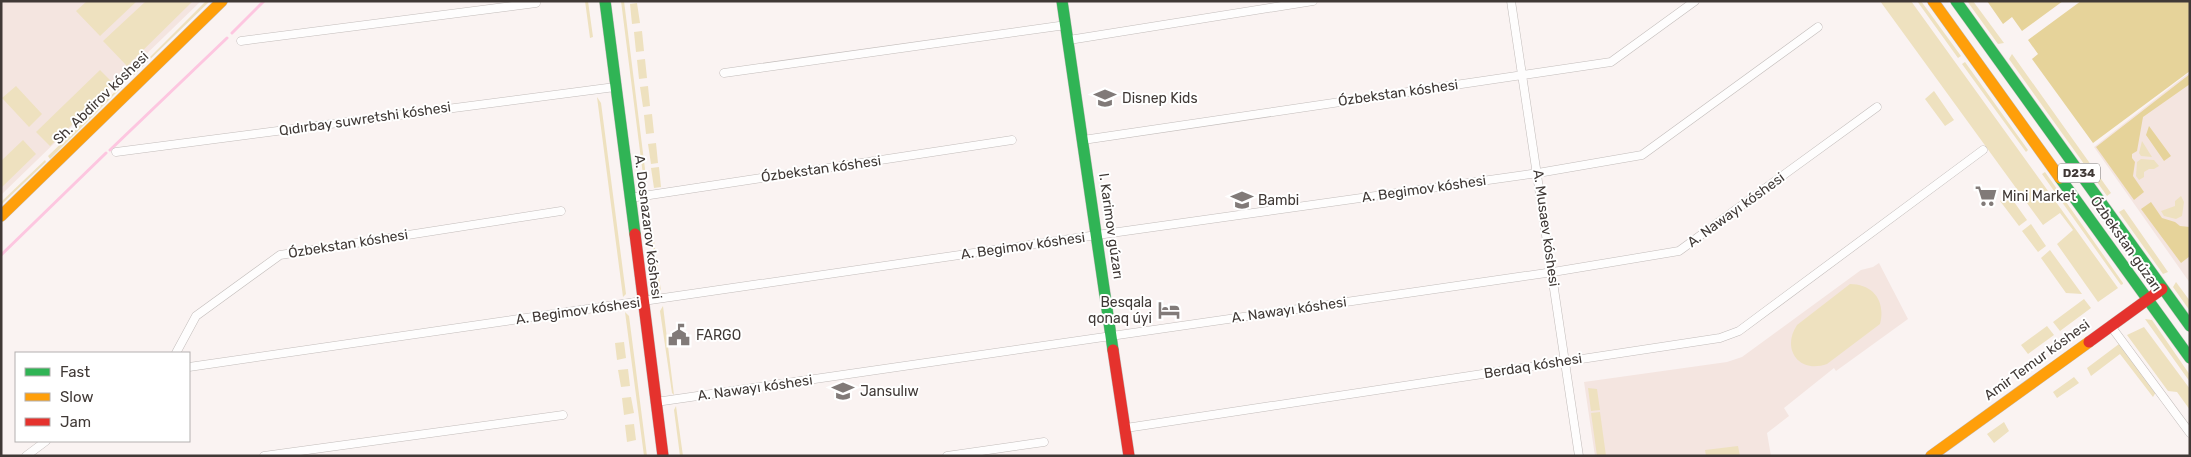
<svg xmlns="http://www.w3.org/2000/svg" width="2191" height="457" font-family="Rubik,sans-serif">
  <rect width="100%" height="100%" fill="#faf3f2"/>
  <path fill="#f4e5e0" d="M1,1H201L1,195Z
    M2190,72V283L2094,147Z
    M1879,263L1908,319L1836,371L1834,368L1784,408L1789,416L1767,433L1771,456H1595L1584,382L1727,362L1742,357L1861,270L1873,267Z"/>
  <path fill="#eee1bf" d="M87,1H137L100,36L76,11Z
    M146,1H193L127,66L103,41Z
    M206,1H210L133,76L132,75Z
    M585,1H588L593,37L590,38Z
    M621,1H624L647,185L644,183Z
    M1880,1H1911L2118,288L2098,302L2057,244L2073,230L2060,213L2043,225Z
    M1917,1H1921L1961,56L1958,58Z
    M1967,1H1973L2004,43L1998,44Z
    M637,3L640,23L632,24L630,4Z
    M642,31L644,51L636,52L634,32Z
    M2012,54L2111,193L2107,196L2009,59Z
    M645,59L647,78L639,79L637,60Z
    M1965,62L2028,150L2026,152L1962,64Z
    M100,70L114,84L50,146L36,132Z
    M16,86L42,114L29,127L2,98Z
    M121,86L122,87L50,159L48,156Z
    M648,86L650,106L643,107L640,87Z
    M1934,91L1954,120L1945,126L1925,99Z
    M597,97L601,103L626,294L623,297Z
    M652,114L654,133L646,134L644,115Z
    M23,140L36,154L1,188V161Z
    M2142,141L2152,157L2141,156L2139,153Z
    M656,143L658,163L651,164L648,144Z
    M2141,159L2154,160L2159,166L2154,169H2149L2144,172V177L2139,180L2136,176L2137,162Z
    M45,160L46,162L1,205V202Z
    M659,167L661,187L654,188L651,168Z
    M2045,172L2123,283V284L2121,285L2042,174Z
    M2009,195L2027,220L2019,226L2000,201Z
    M2181,196L2184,202L2182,216L2176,219L2164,216L2161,211L2175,206V201Z
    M648,198L661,291L659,290L646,201Z
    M2124,209L2168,272L2163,274L2119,212Z
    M2031,224L2046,246L2038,252L2022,231Z
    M2050,250L2082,294L2066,293L2041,258Z
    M2176,282L2190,301V311L2173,287Z
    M1850,284C1873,284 1886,301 1880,324L1827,364C1799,374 1781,349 1797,325Z
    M2084,299L2091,308L2060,331L2053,322Z
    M663,306L674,395L672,393L660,311Z
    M625,312L629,316L647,456H644Z
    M2145,319L2152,320L2190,375V382Z
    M2047,326L2054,335L2028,354L2021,345Z
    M2144,327L2190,389V410L2177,392L2168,391L2127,335Z
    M624,342L626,358L617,360L615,343Z
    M2119,344L2156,392L2153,397L2120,354L2091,376L2087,368Z
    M628,369L630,386L621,387L618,370Z
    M2074,377L2079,383L2057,398L2053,392Z
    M1588,388L1597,389L1600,410L1591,411Z
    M631,397L634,413L624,415L622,398Z
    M676,406L683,456H680L674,410Z
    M1600,412L1606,456H1597L1591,413Z
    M2004,422L2009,431L1994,443L1987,434Z
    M634,424L636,440L627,442L625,425Z
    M1738,446L1740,456H1706L1705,450Z"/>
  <path fill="#e6d39a" d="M1987,1H2063L2022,31L2012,17L2003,24Z
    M2081,1H2190V71L2093,143L2032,59L2038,54L2028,40Z
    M2190,74V84L2143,117L2137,151L2132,154V158L2135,162L2133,176L2144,192L2134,200L2096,147Z
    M2149,126L2171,156L2164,161L2146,135Z
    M2151,202L2162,218L2175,222L2180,226L2190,227V256L2181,263L2141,209Z"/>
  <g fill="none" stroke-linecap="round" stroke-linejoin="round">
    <path stroke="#fdc6e0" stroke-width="3" d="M232,33L264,1
      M110,150L227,38
      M1,255L106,153"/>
    <g stroke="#c2bcba" stroke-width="9">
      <path id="street" d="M1511,1L1579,456
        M1069,40L1313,1
        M241,41L536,3
        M724,73L1066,25
        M1083,140L1611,62L1695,1
        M116,152L615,87
        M630,198L1012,140
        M2110,325L2190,433
        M176,353L196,316L280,255L561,211
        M189,367L1097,235L1538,173L1642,155L1818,27
        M656,402L1553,272L1679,251L1877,107
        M1126,428L1720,338L1739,331L1983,150
        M26,456L46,441
        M264,456L563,415
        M947,456L1044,442"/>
    </g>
    <g stroke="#c2bcba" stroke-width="12">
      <path id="fast" d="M605,1L635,234
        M1062,1L1113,350
        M1956,1L2190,326
        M2060,178L2190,358"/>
    </g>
    <g stroke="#c2bcba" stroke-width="12">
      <path id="slow" d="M1933,1L2060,178
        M1,216L222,1
        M1931,456L2089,342"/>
    </g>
    <g stroke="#c2bcba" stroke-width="12">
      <path id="jam" d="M635,234L663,456
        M2089,342L2162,289
        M1113,350L1129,456"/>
    </g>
    <use href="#street" stroke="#fefdfd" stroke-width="8"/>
    <use href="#fast" stroke="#30b455" stroke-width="11"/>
    <use href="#slow" stroke="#ff9f0a" stroke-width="11"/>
    <use href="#jam" stroke="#e5322d" stroke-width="11"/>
  </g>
  <defs>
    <g id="school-bare" transform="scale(1.725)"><path d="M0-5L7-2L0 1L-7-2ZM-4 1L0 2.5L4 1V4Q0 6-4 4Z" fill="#817a78" stroke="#fff" stroke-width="2.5" paint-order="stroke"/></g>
    <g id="supermarket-bare" transform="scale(1.725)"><path d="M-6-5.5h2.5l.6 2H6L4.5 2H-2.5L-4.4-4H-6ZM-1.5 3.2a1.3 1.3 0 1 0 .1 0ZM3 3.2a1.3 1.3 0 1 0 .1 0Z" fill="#817a78" stroke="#fff" stroke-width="2.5" paint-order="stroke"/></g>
    <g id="hotel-bare" transform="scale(1.725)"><path d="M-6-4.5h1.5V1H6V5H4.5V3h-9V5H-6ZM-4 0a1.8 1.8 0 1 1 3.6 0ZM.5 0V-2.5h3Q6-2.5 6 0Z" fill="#817a78" stroke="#fff" stroke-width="2.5" paint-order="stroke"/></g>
    <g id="civic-bare" transform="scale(1.725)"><path d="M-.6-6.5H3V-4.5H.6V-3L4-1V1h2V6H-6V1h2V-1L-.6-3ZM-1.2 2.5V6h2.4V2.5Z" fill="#817a78" stroke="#fff" stroke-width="2.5" paint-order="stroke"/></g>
  </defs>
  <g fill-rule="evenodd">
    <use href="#school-bare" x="1105" y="98"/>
    <use href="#supermarket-bare" x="1986" y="196"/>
    <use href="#school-bare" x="1242" y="200"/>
    <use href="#hotel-bare" x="1169" y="310"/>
    <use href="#civic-bare" x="679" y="335"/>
    <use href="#school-bare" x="843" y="391"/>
  </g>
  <g text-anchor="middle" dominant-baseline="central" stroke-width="4" stroke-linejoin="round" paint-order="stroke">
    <rect fill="#fff" stroke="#797472" stroke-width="1" x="2058" y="163.5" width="42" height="19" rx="4"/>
    <g font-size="12" font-weight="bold" fill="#403936">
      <text x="2079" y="173">D234</text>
    </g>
    <g font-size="14" fill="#403936" stroke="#fff">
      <text transform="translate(1398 93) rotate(-8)">Ózbekstan kóshesi</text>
      <text transform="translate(101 98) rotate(-44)">Sh. Abdirov kóshesi</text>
      <text transform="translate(365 119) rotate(-8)">Qıdırbay suwretshi kóshesi</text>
      <text transform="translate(821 169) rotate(-8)">Ózbekstan kóshesi</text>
      <text transform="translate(1424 189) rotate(-8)">A. Begimov kóshesi</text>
      <text transform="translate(1736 210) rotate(-36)">A. Nawayı kóshesi</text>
      <text transform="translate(1111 226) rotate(82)">I. Karimov gúzarı</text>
      <text transform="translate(648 227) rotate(83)">A. Dosnazarov kóshesi</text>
      <text transform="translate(1546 228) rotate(82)">A. Musaev kóshesi</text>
      <text transform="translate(348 244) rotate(-9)">Ózbekstan kóshesi</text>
      <text transform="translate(2126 244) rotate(55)">Ózbekstan gúzarı</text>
      <text transform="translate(1023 246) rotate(-8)">A. Begimov kóshesi</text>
      <text transform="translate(1289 310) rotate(-8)">A. Nawayı kóshesi</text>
      <text transform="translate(578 311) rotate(-8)">A. Begimov kóshesi</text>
      <text transform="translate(2037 360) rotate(-36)">Amir Temur kóshesi</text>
      <text transform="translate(1533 366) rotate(-9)">Berdaq kóshesi</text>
      <text transform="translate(755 388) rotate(-8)">A. Nawayı kóshesi</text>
    </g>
    <g font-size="14" fill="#403936" stroke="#fff" text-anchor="start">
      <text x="1122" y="98">Disnep Kids</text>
      <text x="2002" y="196">Mini Market</text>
      <text x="1258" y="200">Bambi</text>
      <text x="1152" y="302" text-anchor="end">Besqala<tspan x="1152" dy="16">qonaq úyi</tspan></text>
      <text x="696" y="335">FARGO</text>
      <text x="860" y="391">Jansulıw</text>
    </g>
  </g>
  <rect width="2191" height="457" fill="none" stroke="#403936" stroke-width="5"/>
  <rect x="15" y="352" width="175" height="90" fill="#ffffff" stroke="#b3b0af"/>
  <rect x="25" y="368" width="25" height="8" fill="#30b455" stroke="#b3b0af"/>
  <text x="60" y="377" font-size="15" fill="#403936">Fast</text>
  <rect x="25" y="393" width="25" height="8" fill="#ff9f0a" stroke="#b3b0af"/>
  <text x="60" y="402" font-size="15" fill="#403936">Slow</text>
  <rect x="25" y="418" width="25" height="8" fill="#e5322d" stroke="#b3b0af"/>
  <text x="60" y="427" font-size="15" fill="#403936">Jam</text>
</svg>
